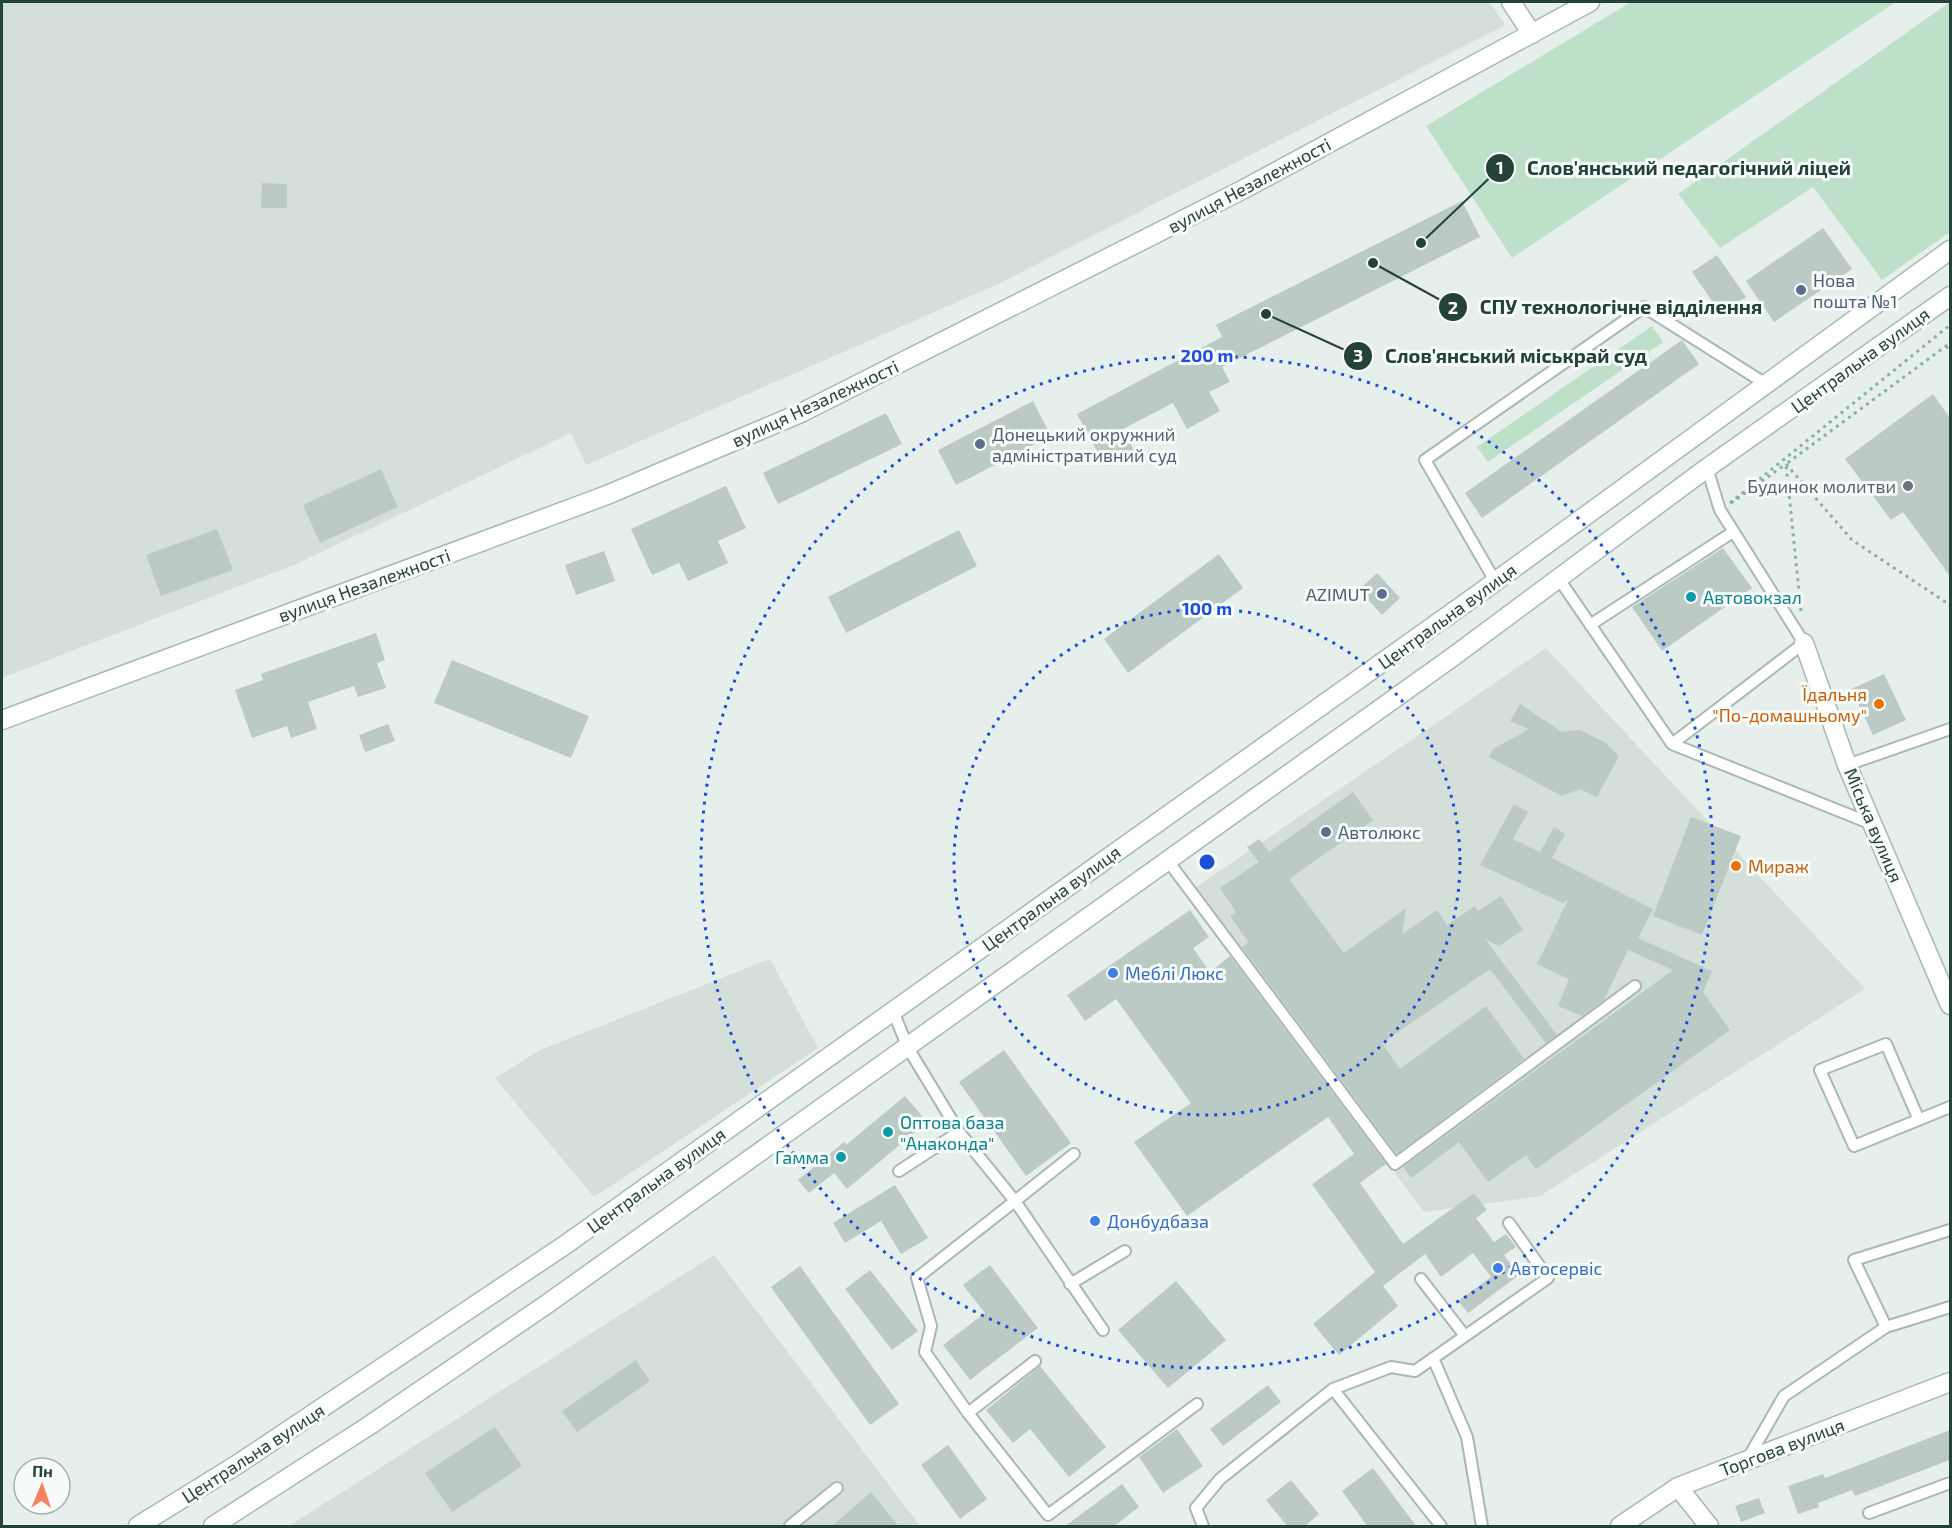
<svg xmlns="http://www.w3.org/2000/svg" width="1952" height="1528" font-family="'Exo 2',sans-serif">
  <rect width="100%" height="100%" fill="#e6efeb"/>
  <path fill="#d4dfda" d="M2,2H1489L1505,25L998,284L586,465L571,433L296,564L2,678Z
    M1546,648L1865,989L1540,1196L1424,1212L1186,894Z
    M770,959L818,1048L594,1197L495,1078L540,1050Z
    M714,1255L920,1526H289Z"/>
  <path fill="#bfe0c8" d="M1631,2H1896L1512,258L1426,126Z
    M1950,2V232L1882,280L1813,187L1720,248L1678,194Z
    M1652,326L1663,342L1488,462L1477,447Z"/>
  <path fill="#bbcac4" d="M262,183L287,184V208H261Z
    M1462,201L1480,237L1222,367L1230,382L1209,392L1220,411L1187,429L1173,403L1123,429L1134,450L1105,466L1077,414L1222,337L1216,325Z
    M1823,228L1852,269L1774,322L1746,281Z
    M1717,255L1746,297L1721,314L1692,272Z
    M1682,340L1699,364L1482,518L1465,493Z
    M1933,394L1950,418V576L1903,512L1891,520L1845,459Z
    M1033,401L1051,436L956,485L938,450Z
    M886,413L902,444L778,504L763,473Z
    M381,469L398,507L320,543L303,505Z
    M726,486L746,528L718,541L728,563L688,581L679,563L652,575L631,529Z
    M217,529L233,570L161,596L146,555Z
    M959,530L977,566L846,633L828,597Z
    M1723,548L1752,588L1662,651L1632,607Z
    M604,551L615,581L576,595L565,565Z
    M1219,554L1243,588L1128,673L1104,639Z
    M1377,573L1400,598L1382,615L1359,590Z
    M376,633L385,660L377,663L386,688L358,697L354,686L308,702L317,729L291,738L287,726L252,738L235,690L263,680L261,674Z
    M452,660L589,716L571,758L434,703Z
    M1884,674L1906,720L1873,735L1851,689Z
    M1520,704L1562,732L1580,730L1606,743L1619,756L1597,797L1580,789L1562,796L1489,757L1493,749L1529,729L1510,721Z
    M388,724L395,741L365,752L359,735Z
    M1353,792L1373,820L1289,879L1344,953L1406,908L1402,934L1437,910L1447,925L1475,906L1478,911L1501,896L1523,930L1499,946L1485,939L1557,1035L1546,1043L1490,969L1382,1043L1400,1069L1486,1006L1524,1059L1397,1154L1242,947L1248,942L1230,916L1236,912L1220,888L1259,862L1247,847L1259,839L1269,852Z
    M1514,804L1528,812L1513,839L1540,852L1554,827L1565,834L1552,858L1653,909L1638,938L1712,971L1703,992L1730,1030L1536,1169L1526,1155L1488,1182L1459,1142L1411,1178L1403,1167L1673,970L1628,950L1604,1000L1582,1016L1558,1006L1569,979L1537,964L1568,900L1563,903L1480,865Z
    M1691,817L1741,836L1702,935L1653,916Z
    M1190,910L1209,937L1193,948L1210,972L1230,956L1386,1164L1360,1183L1403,1244L1474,1193L1487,1210L1476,1218L1494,1242L1506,1234L1516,1247L1504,1255L1519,1275L1468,1313L1458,1301L1491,1277L1473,1253L1441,1277L1425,1254L1383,1286L1398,1306L1339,1355L1313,1324L1375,1272L1312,1184L1354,1154L1328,1117L1187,1216L1134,1142L1191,1103L1116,999L1085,1021L1067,995Z
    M1004,1050L1071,1143L1026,1176L959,1082Z
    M905,1096L927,1122L847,1189L834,1173L809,1193L798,1180L844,1142L846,1145Z
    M895,1185L928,1238L901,1254L881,1221L845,1243L833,1223Z
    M990,1265L1038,1328L970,1380L943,1345L985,1313L963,1285Z
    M800,1266L899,1404L870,1425L771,1287Z
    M870,1270L918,1331L892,1350L845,1289Z
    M1176,1281L1226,1340L1168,1388L1118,1330Z
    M636,1360L650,1381L577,1432L562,1411Z
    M1040,1366L1106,1447L1069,1477L1030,1429L1013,1443L986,1410Z
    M1268,1385L1281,1402L1223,1446L1210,1429Z
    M495,1427L522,1466L452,1512L425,1473Z
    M1177,1429L1203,1466L1163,1493L1139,1457Z
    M1950,1430V1460L1855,1496L1852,1490L1818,1503L1819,1507L1798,1514L1788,1486L1823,1474L1825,1478Z
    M948,1445L987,1499L960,1519L921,1465Z
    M1373,1468L1417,1527H1368L1342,1491Z
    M1291,1480L1319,1514L1304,1527H1288L1266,1500Z
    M1122,1484L1139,1507L1113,1527H1064Z
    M871,1492L899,1527H831Z
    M1759,1498L1765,1513L1741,1522L1735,1506Z"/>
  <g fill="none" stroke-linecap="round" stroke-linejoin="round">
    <g stroke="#a8b8b2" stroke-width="14">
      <path id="lane" d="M1559,579L1672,744L1804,643L1720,510L1707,468
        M1495,581L1425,460L1644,307L1766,384
        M1590,625L1733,532
        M1672,744L1872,824
        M1847,765L1950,729
        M1168,861L1395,1164L1635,986
        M893,1011L908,1048L959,1132
        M1919,1120L1886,1044L1820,1070L1854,1146L1950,1107
        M1074,1154L1015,1201L1103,1330
        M899,1171L959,1132L1015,1201L917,1278L931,1326L925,1352L968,1413L1035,1361
        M1950,1230L1854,1260L1886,1327L1950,1307
        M1421,1279L1465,1336
        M1070,1284L1125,1251
        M1433,1358L1467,1437L1482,1526
        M968,1413L1048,1515L1197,1404
        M1747,1460L1784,1396L1886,1327
        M1869,1513L1950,1483
        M790,1526L837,1488
        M1203,1526L1196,1508L1220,1479L1333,1389
        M1441,1526L1333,1389L1391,1367L1415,1371L1548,1278L1509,1223"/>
    </g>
    <g stroke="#a8b8b2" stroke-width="21">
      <path id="street" d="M1511,2L1532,34
        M1804,643L1847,765L1950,1005
        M1678,1487L1709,1526
        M1620,1526L1678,1487L1950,1382"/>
    </g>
    <g stroke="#a4bbb3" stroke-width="21">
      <path id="secondary" d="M2,720L607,495L803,412L1244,189L1590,2
        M138,1526L238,1464L565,1245L1481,592L1950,250
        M213,1526L370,1425L547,1304L1454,656L1707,468L1950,296"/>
    </g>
    <path stroke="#86b3a5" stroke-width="3" stroke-dasharray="3 4.5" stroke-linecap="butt" d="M1946,346L1950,352
      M1730,503L1950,325
      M1731,503L1786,464L1852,540L1950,605
      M1801,611L1786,464L1950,343"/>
    <use href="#lane" stroke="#fff" stroke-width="10"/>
    <use href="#street" stroke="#fff" stroke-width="18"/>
    <use href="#secondary" stroke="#fff" stroke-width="18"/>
  </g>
  <g fill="none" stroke="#1d4ed8" stroke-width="3" stroke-dasharray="3 6">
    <circle cx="1207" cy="862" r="253"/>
    <circle cx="1207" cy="862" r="506"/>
  </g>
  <g fill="#5c6f8a" stroke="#f7fbf9" stroke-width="2">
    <circle cx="1801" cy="290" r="6"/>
    <circle cx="980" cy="444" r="6"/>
    <circle cx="1382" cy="594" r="6"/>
    <circle cx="1326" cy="832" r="6"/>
  </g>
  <circle fill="#6b7280" stroke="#f7fbf9" stroke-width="2" cx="1908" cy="486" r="6"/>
  <g fill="#0f9aa8" stroke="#f7fbf9" stroke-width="2">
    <circle cx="1691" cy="597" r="6"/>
    <circle cx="888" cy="1132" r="6"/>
    <circle cx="841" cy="1157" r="6"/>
  </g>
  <g fill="#e8710a" stroke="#f7fbf9" stroke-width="2">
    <circle cx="1879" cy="704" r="6"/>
    <circle cx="1736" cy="866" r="6"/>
  </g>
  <g fill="#3f7fe0" stroke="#f7fbf9" stroke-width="2">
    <circle cx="1113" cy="973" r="6"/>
    <circle cx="1095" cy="1221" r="6"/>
    <circle cx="1498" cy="1268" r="6"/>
  </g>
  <g text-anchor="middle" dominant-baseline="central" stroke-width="6" stroke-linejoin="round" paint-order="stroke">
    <g font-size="18" fill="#24423a" stroke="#f7fbf9">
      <text transform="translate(1249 185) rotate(-28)">вулиця Незалежності</text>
      <text transform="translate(1860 360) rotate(-36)">Центральна вулиця</text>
      <text transform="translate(815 403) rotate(-25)">вулиця Незалежності</text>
      <text transform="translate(364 585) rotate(-20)">вулиця Незалежності</text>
      <text transform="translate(1447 616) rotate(-36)">Центральна вулиця</text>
      <text transform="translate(1874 825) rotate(67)">Міська вулиця</text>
      <text transform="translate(1051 898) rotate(-36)">Центральна вулиця</text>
      <text transform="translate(656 1180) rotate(-36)">Центральна вулиця</text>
      <text transform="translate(1782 1447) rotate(-21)">Торгова вулиця</text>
      <text transform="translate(253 1453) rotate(-33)">Центральна вулиця</text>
    </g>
    <g font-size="18" fill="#4e5e75" stroke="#f7fbf9" text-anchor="start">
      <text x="1813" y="280">Нова<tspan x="1813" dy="21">пошта №1</tspan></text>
      <text x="992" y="434">Донецький окружний<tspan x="992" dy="21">адміністративний суд</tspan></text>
      <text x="1370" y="594" text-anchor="end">AZIMUT</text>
      <text x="1338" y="832">Автолюкс</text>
    </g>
    <g font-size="18" fill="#5b616d" stroke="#f7fbf9" text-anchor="end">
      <text x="1896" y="486">Будинок молитви</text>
    </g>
    <g font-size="18" fill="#0d838f" stroke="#f7fbf9" text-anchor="start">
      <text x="1703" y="597">Автовокзал</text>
      <text x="900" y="1122">Оптова база<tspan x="900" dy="21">"Анаконда"</tspan></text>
      <text x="829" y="1157" text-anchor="end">Гамма</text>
    </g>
    <g font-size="18" fill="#c56008" stroke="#f7fbf9" text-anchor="end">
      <text x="1867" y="694">Їдальня<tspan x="1867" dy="21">"По-домашньому"</tspan></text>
      <text x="1748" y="866" text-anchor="start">Мираж</text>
    </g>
    <g font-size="18" fill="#366cbe" stroke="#f7fbf9" text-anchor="start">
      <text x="1125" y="973">Меблі Люкс</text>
      <text x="1107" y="1221">Донбудбаза</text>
      <text x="1510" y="1268">Автосервіс</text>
    </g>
  </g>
  <circle cx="1207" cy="862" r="9" fill="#1d4ed8" stroke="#f7fbf9" stroke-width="3"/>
  <g font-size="18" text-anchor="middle" font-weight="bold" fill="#1d4ed8" stroke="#f7fbf9" stroke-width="6" stroke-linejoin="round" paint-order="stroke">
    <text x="1207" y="362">200 m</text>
    <text x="1207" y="615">100 m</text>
  </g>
  <path fill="none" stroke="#24423a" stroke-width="2" d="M1421 243L1500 168M1373 263L1453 307M1266 314L1358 356"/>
  <g fill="#24423a" stroke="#f7fbf9" stroke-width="2">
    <circle cx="1421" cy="243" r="6"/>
    <circle cx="1373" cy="263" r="6"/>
    <circle cx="1266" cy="314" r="6"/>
    <circle cx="1500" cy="168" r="15"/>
    <circle cx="1453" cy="307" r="15"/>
    <circle cx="1358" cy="356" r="15"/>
  </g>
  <g font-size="18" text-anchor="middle" font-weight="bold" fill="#fff">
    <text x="1500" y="174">1</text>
    <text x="1453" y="314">2</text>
    <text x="1358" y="362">3</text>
  </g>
  <g font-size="20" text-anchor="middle" font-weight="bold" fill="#24423a" stroke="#f7fbf9" stroke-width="6" stroke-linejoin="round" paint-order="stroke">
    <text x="1689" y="175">Слов'янський педагогічний ліцей</text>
    <text x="1621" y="314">СПУ технологічне відділення</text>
    <text x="1516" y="363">Слов'янський міськрай суд</text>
  </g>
  <rect width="1952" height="1528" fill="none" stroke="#24423a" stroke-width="6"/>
  <g transform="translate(42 1486) rotate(2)"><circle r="28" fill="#f7fbf9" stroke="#a3b1ad" stroke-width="1.5"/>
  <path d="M0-4.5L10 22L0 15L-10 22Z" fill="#f4845f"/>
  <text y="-9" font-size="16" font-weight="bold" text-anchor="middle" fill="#24423a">Пн</text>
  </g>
</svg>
